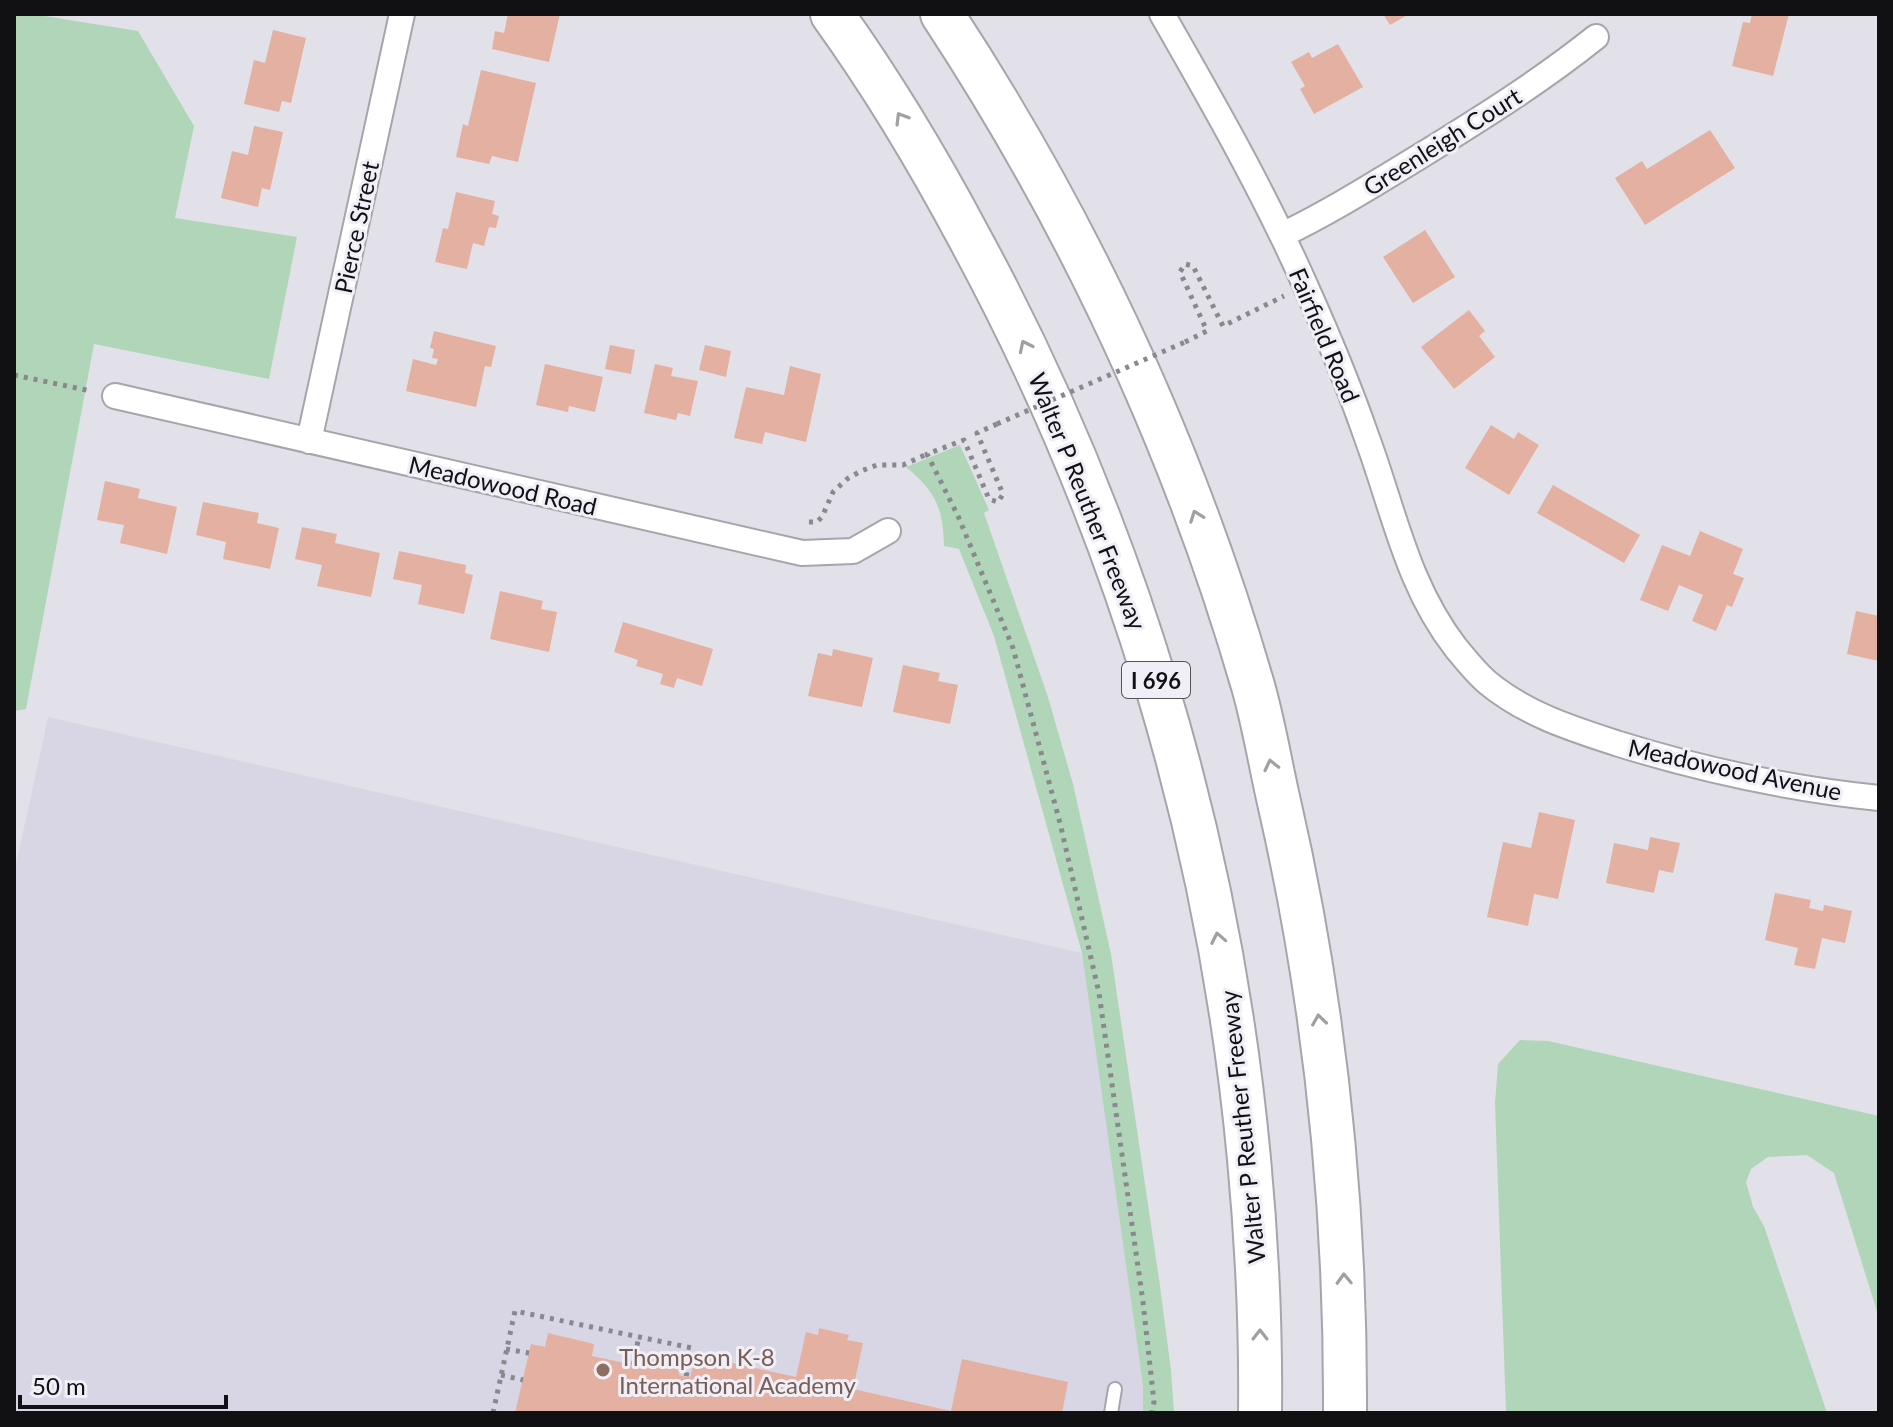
<svg xmlns="http://www.w3.org/2000/svg" width="1893" height="1427" font-family="Lato,sans-serif">
  <rect width="100%" height="100%" fill="#e2e1e9"/>
  <path fill="#d8d6e5" d="M48,717L1082,953L1143,1386V1413H14V874Z"/>
  <path fill="#b0d5b9" d="M14,14H32L138,31L194,126L175,218L297,237L269,379L94,344L26,709L14,711Z
    M960,445L989,510L984,513L1048,697L1073,784L1111,954L1159,1279L1171,1370L1174,1413H1143V1386L1082,953L994,636L959,549L944,546C943,508 936,492 906,467Z
    M1520,1040L1548,1041L1879,1116V1318L1834,1173L1807,1155L1768,1157L1751,1169L1746,1182L1753,1207L1764,1226L1827,1413H1506L1495,1103L1498,1064Z"/>
  <path fill="#e4b0a1" d="M508,14H560L549,62L492,49L495,31L504,33Z
    M1383,14H1409L1390,25Z
    M1752,14H1789L1773,76L1732,66L1743,22L1750,23Z
    M273,30L306,38L291,103L282,101L279,112L244,104L254,60L265,63Z
    M1338,44L1363,87L1314,114L1300,89L1305,86L1291,62L1309,52L1312,58Z
    M481,70L536,83L518,162L492,156L489,164L456,157L463,124L468,126Z
    M254,126L283,132L270,190L262,188L258,207L221,198L232,151L248,155Z
    M1710,130L1735,168L1645,225L1615,178L1642,161L1647,169Z
    M456,192L495,201L492,214L499,216L496,228L489,227L484,246L473,243L467,269L435,262L443,228L448,229Z
    M1425,230L1455,277L1413,303L1383,257Z
    M1469,310L1485,331L1479,336L1495,357L1454,389L1421,347Z
    M434,331L496,346L491,367L485,366L476,407L406,391L413,359L436,365L438,359L432,358L434,349L430,348Z
    M610,345L635,350L631,374L605,369Z
    M705,345L731,351L726,377L699,370Z
    M545,364L603,377L595,412L569,406L568,412L536,405Z
    M655,364L673,368L671,376L698,381L690,416L678,413L676,420L644,413Z
    M790,366L821,374L806,442L765,432L762,444L734,438L746,387L784,395Z
    M1491,425L1514,439L1518,432L1539,445L1509,495L1465,468Z
    M105,481L140,489L138,498L177,507L167,554L120,543L124,525L97,520Z
    M1553,485L1640,535L1624,563L1537,513Z
    M203,502L259,513L257,523L279,528L270,569L223,559L226,542L196,535Z
    M302,527L337,534L335,543L380,553L371,597L317,586L322,565L295,559Z
    M1700,531L1743,549L1733,574L1744,578L1732,607L1727,605L1716,631L1692,621L1703,595L1679,585L1668,611L1640,600L1662,545L1690,556Z
    M399,551L466,565L465,573L473,575L464,614L418,604L422,585L393,579Z
    M500,591L543,601L541,609L557,612L549,652L490,639Z
    M1856,611L1879,616V661L1847,654Z
    M623,622L713,649L702,686L677,678L674,688L660,684L663,674L636,666L638,660L614,652Z
    M833,649L873,658L862,707L808,696L818,653L832,656Z
    M903,665L940,673L938,681L958,685L950,724L893,712Z
    M1539,812L1575,820L1558,899L1534,894L1528,926L1487,917L1503,842L1531,848Z
    M1650,837L1680,843L1673,873L1659,870L1654,893L1606,883L1614,843L1648,850Z
    M1775,893L1811,900L1809,908L1823,911L1824,905L1852,911L1845,943L1822,938L1815,969L1794,965L1798,948L1765,940Z
    M819,1328L849,1335L847,1340L863,1343L853,1389L951,1411L962,1359L1068,1382L1062,1413H515L531,1344L545,1347L548,1333L594,1344L592,1356L634,1365L637,1353L682,1363L679,1375L686,1377H690L696,1355L796,1377L806,1332L818,1335Z"/>
  <g fill="none" stroke-linecap="round" stroke-linejoin="round">
    <g stroke="#a6a5ac" stroke-width="16">
      <path id="service" d="M1111,1413L1115,1389"/>
    </g>
    <g stroke="#a6a5ac" stroke-width="28">
      <path id="minor" d="M1162,14C1213,103 1264,192 1306,287C1328,336 1349,386 1367,438C1394,511 1407,585 1456,648C1466,660 1476,673 1488,683C1527,715 1573,729 1619,744C1703,770 1791,789 1879,798
        M1282,235C1330,212 1376,183 1422,155C1482,118 1541,81 1596,37
        M115,396L802,553L853,551L888,531
        M309,441L402,14"/>
    </g>
    <g stroke="#a6a5ac" stroke-width="46">
      <path id="motorway" d="M832,14C883,85 928,160 969,237C1124,522 1219,836 1249,1159C1257,1244 1261,1328 1260,1413
        M942,14C1078,221 1184,448 1253,686C1264,724 1270,763 1279,802C1325,1002 1346,1207 1345,1413"/>
    </g>
    <path stroke="#89888e" stroke-width="5" stroke-dasharray="4 6" stroke-linecap="butt" d="M1185,342L1207,331L1180,272L1185,264L1193,266L1223,326L1284,296
      M14,375L91,391
      M997,424L977,433L1003,494L998,502L989,499L964,440L927,454L958,516L1013,648L1060,823L1099,993L1143,1302L1154,1402L1152,1413
      M809,522H817L822,517L833,492L847,479L861,471L877,465H903L927,454
      M506,1349L529,1353
      M633,1365L639,1336
      M501,1375L523,1380
      M493,1413L515,1311L692,1348L686,1377"/>
    <use href="#service" stroke="#fff" stroke-width="12"/>
    <use href="#minor" stroke="#fff" stroke-width="24"/>
    <use href="#motorway" stroke="#fff" stroke-width="42"/>
    <path stroke="#89888e" stroke-width="5" stroke-dasharray="4 6" stroke-linecap="butt" d="M997,424L1185,342"/>
  </g>
  <defs><path id="oneway-chevron" d="M-2-3.5L2.5 0L-2 3.5" fill="none" stroke-width="1.6" stroke-linecap="round" stroke-linejoin="round" transform="scale(2)"/></defs>
  <g stroke="#a09fa1">
    <use href="#oneway-chevron" transform="translate(901 118) rotate(-121)"/>
    <use href="#oneway-chevron" transform="translate(1025 346) rotate(-116)"/>
    <use href="#oneway-chevron" transform="translate(1196 516) rotate(-110)"/>
    <use href="#oneway-chevron" transform="translate(1271 765) rotate(-103)"/>
    <use href="#oneway-chevron" transform="translate(1218 938) rotate(-101)"/>
    <use href="#oneway-chevron" transform="translate(1319 1020) rotate(-98)"/>
    <use href="#oneway-chevron" transform="translate(1344 1279) rotate(-92)"/>
    <use href="#oneway-chevron" transform="translate(1260 1335) rotate(-90)"/>
  </g>
  <circle fill="#8d6e63" stroke="#f0eef6" stroke-width="3" cx="603" cy="1370" r="8"/>
  <g text-anchor="middle" dominant-baseline="central" stroke-width="6" stroke-linejoin="round" paint-order="stroke">
    <rect fill="#f0eef6" stroke="#545357" stroke-width="2" x="1122" y="662" width="68" height="36" rx="6"/>
    <g font-size="22" font-weight="bold" fill="#111013">
      <text x="1156" y="680">I 696</text>
    </g>
    <g font-size="24" fill="#111013" stroke="#f0eef6">
      <text transform="translate(1442 141) rotate(-32)">Greenleigh Court</text>
      <text transform="translate(356 227) rotate(-78)">Pierce Street</text>
      <text transform="translate(1325 335) rotate(67)">Fairfield Road</text>
      <text transform="translate(503 485) rotate(13)">Meadowood Road</text>
      <text transform="translate(1088 501) rotate(68)">Walter P Reuther Freeway</text>
      <text transform="translate(1735 769) rotate(12)">Meadowood Avenue</text>
      <text transform="translate(1242 1127) rotate(-96)">Walter P Reuther Freeway</text>
    </g>
    <g font-size="24" fill="#785e54" stroke="#f0eef6" text-anchor="start">
      <text x="619" y="1356">Thompson K-8<tspan x="619" dy="28">International Academy</tspan></text>
    </g>
  </g>
  <rect width="1893" height="1427" fill="none" stroke="#111013" stroke-width="32"/>
  <path d="M20 1395v12h206v-12" fill="none" stroke="#111013" stroke-width="4"/>
  <text x="32" y="1395" font-size="24" fill="#111013" stroke="#f0eef6" stroke-width="6" paint-order="stroke">50 m</text>
</svg>
